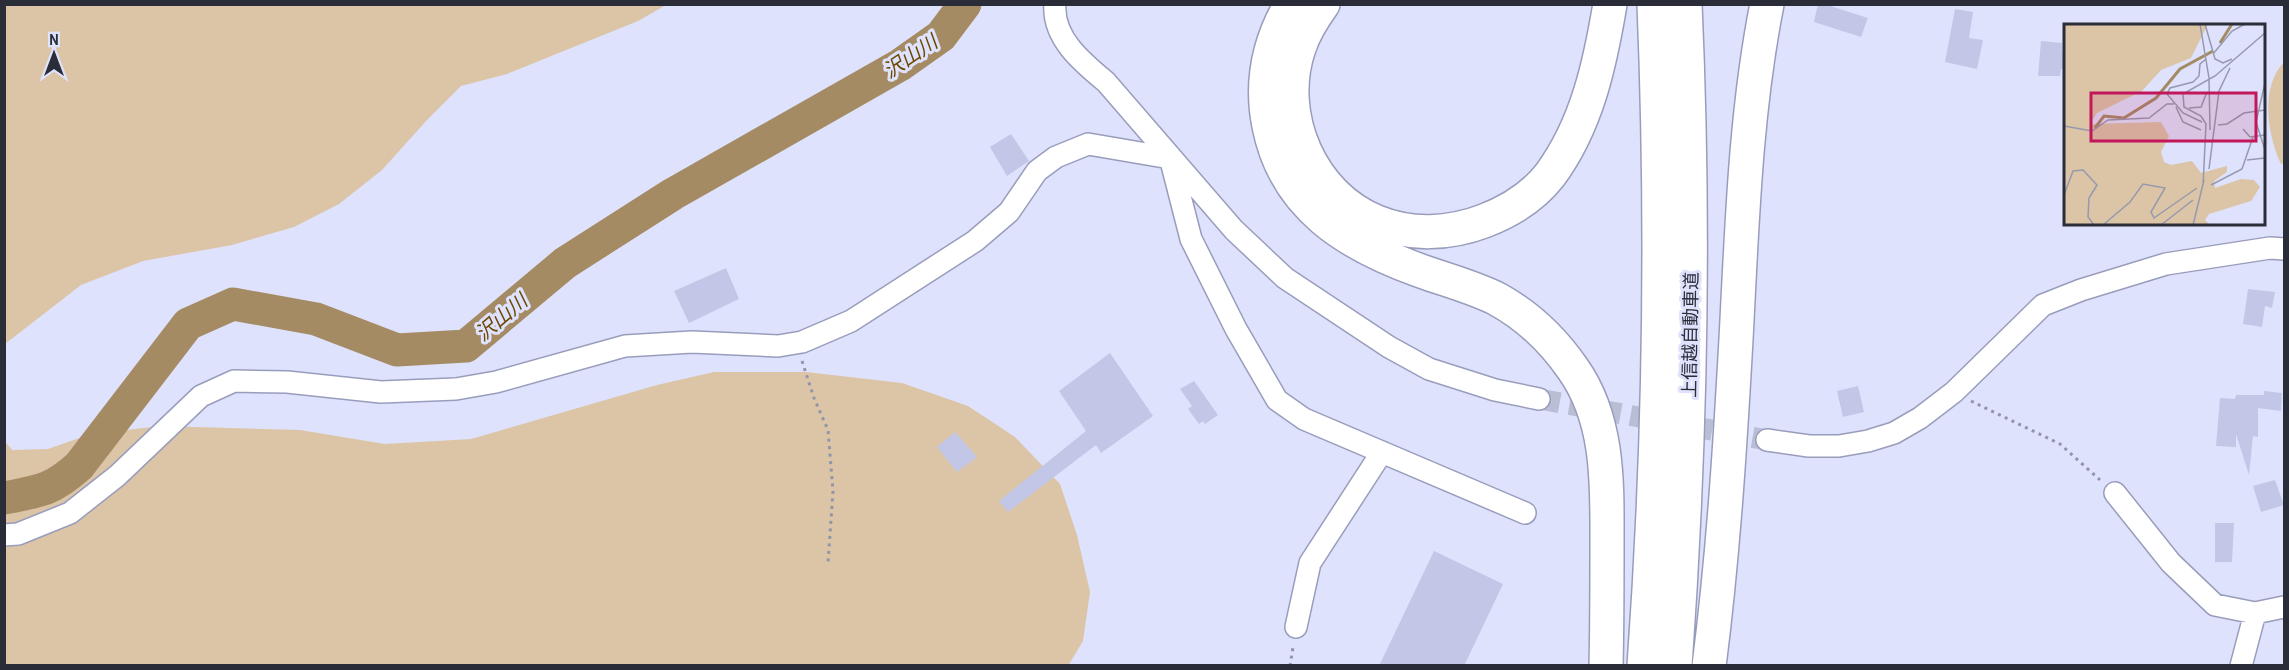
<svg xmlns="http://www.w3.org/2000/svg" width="2289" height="670" font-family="'Archivo Narrow','Noto Sans JP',sans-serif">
  <rect width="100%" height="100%" fill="#dee2fc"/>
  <path fill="#dbc5a6" d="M5,4H666V5L638,21L507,74L461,86L427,120L382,170L339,204L294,227L232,245L143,261L81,285L5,344Z
    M2284,62V164H2281C2267,134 2260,87 2284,62Z
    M714,372H806L902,383L968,406L1015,437L1060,484L1077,535L1090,592L1083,641L1068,666L5,665L4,440L12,450L48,449L91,434L161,426L300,430L385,444L471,439L657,385Z"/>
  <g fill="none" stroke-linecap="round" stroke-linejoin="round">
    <path stroke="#a58b64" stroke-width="33" d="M4,498C40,491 51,491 79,466L188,324L233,304L316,319L397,350L466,346L565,263L673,194L900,65L941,36L965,4"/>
  </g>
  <path fill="#c2c7e7" d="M1818,4H1824L1868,18L1861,37L1814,22Z
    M1955,9L1973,12L1969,38L1983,40L1977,69L1945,62Z
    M2041,41L2062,43V52H2066V69H2061L2060,76H2038Z
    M1011,134L1029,161L1007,176L990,147Z
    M726,268L739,299L689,323L674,291Z
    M2248,289L2275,292L2272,308L2265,306L2262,327L2243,324Z
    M1110,353L1153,416L1101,453L1096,445L1008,512L999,501L1086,431L1059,391Z
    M1194,381L1218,415L1205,424L1203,421L1199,424L1188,409L1192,406L1180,389Z
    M1858,386L1864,412L1843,417L1837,391Z
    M2264,391L2282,393L2281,411L2258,408V437L2253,436L2249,475L2236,434V447L2216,446L2220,398L2235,399L2236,395H2264Z
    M955,432L977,457L957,472L937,447Z
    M2275,480L2284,505L2261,512L2253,486Z
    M2215,523H2234L2232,562H2215Z
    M1434,551L1503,584L1464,666H1379Z"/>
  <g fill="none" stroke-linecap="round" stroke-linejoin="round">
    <path stroke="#babed5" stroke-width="21" stroke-dasharray="21 10" stroke-linecap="butt" d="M1539,399L1767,440"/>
    <g stroke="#999dbc" stroke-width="24">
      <path id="minor" d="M1055,4C1052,38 1083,63 1106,82L1234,230L1285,278L1389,347L1429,369L1495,390L1539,399
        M1171,161L1191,239L1236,329L1277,400L1304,419L1525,513
        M1767,440L1809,446H1839L1868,441L1894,433L1920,418L1954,392L2043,305L2081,290L2166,264L2270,248L2284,249
        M2115,493L2171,563L2215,605L2255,613L2284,607
        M4,535L18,534L70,513L117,476L201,396L234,381L287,382L381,392L456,389L496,382L625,346L692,342L778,346L802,342L851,321L975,241L1009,212L1037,171L1056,157L1088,144L1170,158
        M1296,627L1310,563L1382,452
        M2241,666L2255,613"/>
    </g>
    <g stroke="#999dbc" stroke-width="36">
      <path id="motorway" d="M1291,4C1268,43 1260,82 1269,126C1285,207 1348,245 1421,271C1446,280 1473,287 1497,299C1528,316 1553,340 1573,369C1610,421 1607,487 1607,548C1607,587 1607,626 1606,666
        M1323,4C1313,18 1304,32 1299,48C1276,115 1311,196 1377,222C1411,236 1450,234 1484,221C1510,211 1533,197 1550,175C1587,125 1600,64 1610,4
        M1644,666C1660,445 1663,225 1654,4
        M1675,666C1691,443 1695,227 1685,4
        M1709,666C1723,557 1730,448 1736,339C1742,228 1745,115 1767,4"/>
    </g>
    <path stroke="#9295a9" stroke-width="3" stroke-dasharray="3 4.5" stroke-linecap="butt" d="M802,361L814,398L828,430L833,491L828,563
      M1971,401L2060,444L2100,480
      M1290,666L1293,647"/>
    <use href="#minor" stroke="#fff" stroke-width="21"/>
    <use href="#motorway" stroke="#fff" stroke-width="33"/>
  </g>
  <g text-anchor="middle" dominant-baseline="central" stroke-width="6" stroke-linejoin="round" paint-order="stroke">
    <g font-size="18" fill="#2a2c38" stroke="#dee2fc">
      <text transform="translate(1690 335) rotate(-89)">上信越自動車道</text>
    </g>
    <g font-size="20" font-style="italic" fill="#6d4900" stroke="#dee2fc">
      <text transform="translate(910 56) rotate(-34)">沢山川</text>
      <text transform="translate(501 317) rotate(-40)">沢山川</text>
    </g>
  </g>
  <g transform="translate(2064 24)">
    <rect width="201" height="201" fill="#dee2fc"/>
    <path d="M0,0H144L127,34L97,46L78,67L33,89L26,100L97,98L105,112L97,128L100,138L107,141L128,137L137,149L163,142V148L150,157L151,164L177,155L190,156L196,163L187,177L145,190L141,196L146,201H0Z" fill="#dbc5a6"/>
    <path fill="none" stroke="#a58b64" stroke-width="3" d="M156,19L168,0M31,104L40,92L60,94L92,74L116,45L149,27"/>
    <path fill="none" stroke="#9699ae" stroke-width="1.5" d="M136,0L145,54L146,106M141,0L151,35L159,39L168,35M149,30L168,7L181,0M201,59L192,98L201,126M112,83L119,98L137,106M125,84L137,83L143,68M138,98L119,89L103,70L106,64L129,58L135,52L136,40L142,35M154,101L163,100L180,89L201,86M0,102L28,107L44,96L85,94L103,80H110M179,105L186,113L201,111M183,136L201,134M145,145L155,67L166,44M147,161L178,145L189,113M139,162L142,100L137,92L120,83L119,70L151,52L201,9M0,171L9,147L19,146L33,161L25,174L24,193L30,201M39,201L66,178L79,160L101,164L87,188L90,194L133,164M97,201L129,176M129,201L140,156"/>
    <path fill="#c2185b" fill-opacity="0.15" stroke="#c2185b" stroke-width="3" d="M27,69H192V117H27Z"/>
    <rect width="201" height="201" fill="none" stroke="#2a2c38" stroke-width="3"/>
  </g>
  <rect width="2289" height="670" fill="none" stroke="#2a2c38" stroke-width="12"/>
  <g transform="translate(54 54)" stroke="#dee2fc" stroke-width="4.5" paint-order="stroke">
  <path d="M0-4.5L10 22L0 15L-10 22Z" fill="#2a2c38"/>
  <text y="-9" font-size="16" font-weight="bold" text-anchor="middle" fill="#2a2c38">N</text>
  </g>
</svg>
